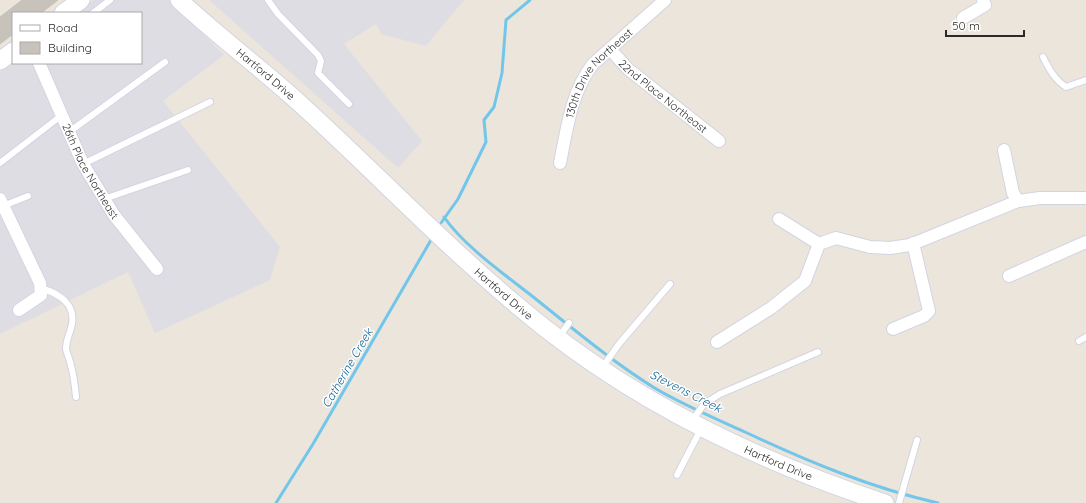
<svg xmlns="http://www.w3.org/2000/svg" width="1086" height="503" font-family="Quicksand,sans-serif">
  <rect width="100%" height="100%" fill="#ece5dc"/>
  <path fill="#dfdde4" d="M93,0H169L224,55L163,101L280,247L270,280L155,333L128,272L0,334V72L13,62L141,63V13H76Z
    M209,0H464L426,46L381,34L376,24L344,44L422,141L398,168Z"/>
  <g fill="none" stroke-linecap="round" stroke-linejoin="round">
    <path stroke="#72c6ea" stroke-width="3" d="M444,217C464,246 504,274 532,296C571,327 610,360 653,387C681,404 714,418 745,432C807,461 871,488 938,503
      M441,223L458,199L486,142L484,120L494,107L502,73L506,20L530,0
      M276,503L313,444L431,240"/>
  </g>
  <path fill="#c7c2bc" stroke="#c7c1b6" d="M22,0H58L41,13H13V34L0,44V17Z"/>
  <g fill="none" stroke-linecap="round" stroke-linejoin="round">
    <g stroke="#d2d4e2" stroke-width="8">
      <path id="lane" d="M268,0L278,14L318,55L321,61L318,73L349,104
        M93,13L110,0
        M1043,57C1049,69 1055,80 1066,87L1086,80
        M69,132L165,62
        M0,163L62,115
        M83,164L210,102
        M104,199L188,170
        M3,206L28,196
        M40,288C59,293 78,305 71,328C69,336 66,340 66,349C67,354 70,360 71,366C74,376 75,386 76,397
        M559,337L569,323
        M1079,341L1086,337
        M602,368L619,344L670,284
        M692,421L704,404L720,394L818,352
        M677,475L701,429
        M899,503L917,440"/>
    </g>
    <g stroke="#d2d4e2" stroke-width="14">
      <g id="street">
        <path d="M963,18L985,5L983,0"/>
        <path id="s1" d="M610,49L628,69L719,141"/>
        <path id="s2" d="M39,63L83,164L114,215L157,269"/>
        <path d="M1004,150L1013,193L1018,201"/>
        <path id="s3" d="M560,163C567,129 571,92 593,64L665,0"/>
        <path d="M0,199L40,283L41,295L19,310"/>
        <path d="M779,219L819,244"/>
        <path d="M1009,276L1086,242"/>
        <path d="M893,329L924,316L929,311L913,243"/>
        <path d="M717,342L771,308L805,281L819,244L836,238L870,247L890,248L910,245L1018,201L1040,198H1086"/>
      </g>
    </g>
    <g stroke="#d2d4e2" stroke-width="19">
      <g id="secondary">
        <path id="s4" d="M179,0C217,35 258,66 296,100C380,176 457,259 546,329C647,408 763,463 885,503"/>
        <path d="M63,13L81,0"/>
        <path d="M0,61L13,51"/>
      </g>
    </g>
    <use href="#lane" stroke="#fff" stroke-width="6"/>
    <use href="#street" stroke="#fff" stroke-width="12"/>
    <use href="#secondary" stroke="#fff" stroke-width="17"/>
  </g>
  <g text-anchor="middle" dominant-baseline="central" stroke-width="3" stroke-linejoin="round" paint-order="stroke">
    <g font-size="11" fill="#2a2a2a" stroke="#fff">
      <text stroke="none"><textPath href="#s4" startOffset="114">Hartford Drive</textPath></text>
      <text stroke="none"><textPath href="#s3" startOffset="101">130th Drive Northeast</textPath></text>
      <text stroke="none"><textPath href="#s1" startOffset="71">22nd Place Northeast</textPath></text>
      <text stroke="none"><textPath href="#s2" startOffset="120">26th Place Northeast</textPath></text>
      <text stroke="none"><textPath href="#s4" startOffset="438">Hartford Drive</textPath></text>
      <text stroke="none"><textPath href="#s4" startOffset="762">Hartford Drive</textPath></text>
    </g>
    <g font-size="12" font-style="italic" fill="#126496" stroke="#fff">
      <text transform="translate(347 368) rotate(-60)">Catherine Creek</text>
      <text transform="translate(686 391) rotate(27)">Stevens Creek</text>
    </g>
  </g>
  <rect x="12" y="12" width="130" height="52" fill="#ffffff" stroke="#aaaaaa"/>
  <rect x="20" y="25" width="20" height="6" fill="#ffffff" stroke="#aaaaaa"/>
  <text x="48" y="32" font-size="12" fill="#2a2a2a">Road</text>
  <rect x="20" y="42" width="20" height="12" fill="#c7c2bc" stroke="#aaaaaa"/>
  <text x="48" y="52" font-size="12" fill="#2a2a2a">Building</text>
  <path d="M946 30v6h78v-6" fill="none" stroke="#2a2a2a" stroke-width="2"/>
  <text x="952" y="30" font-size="12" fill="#2a2a2a" stroke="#ffffff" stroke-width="3" paint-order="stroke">50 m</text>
</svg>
